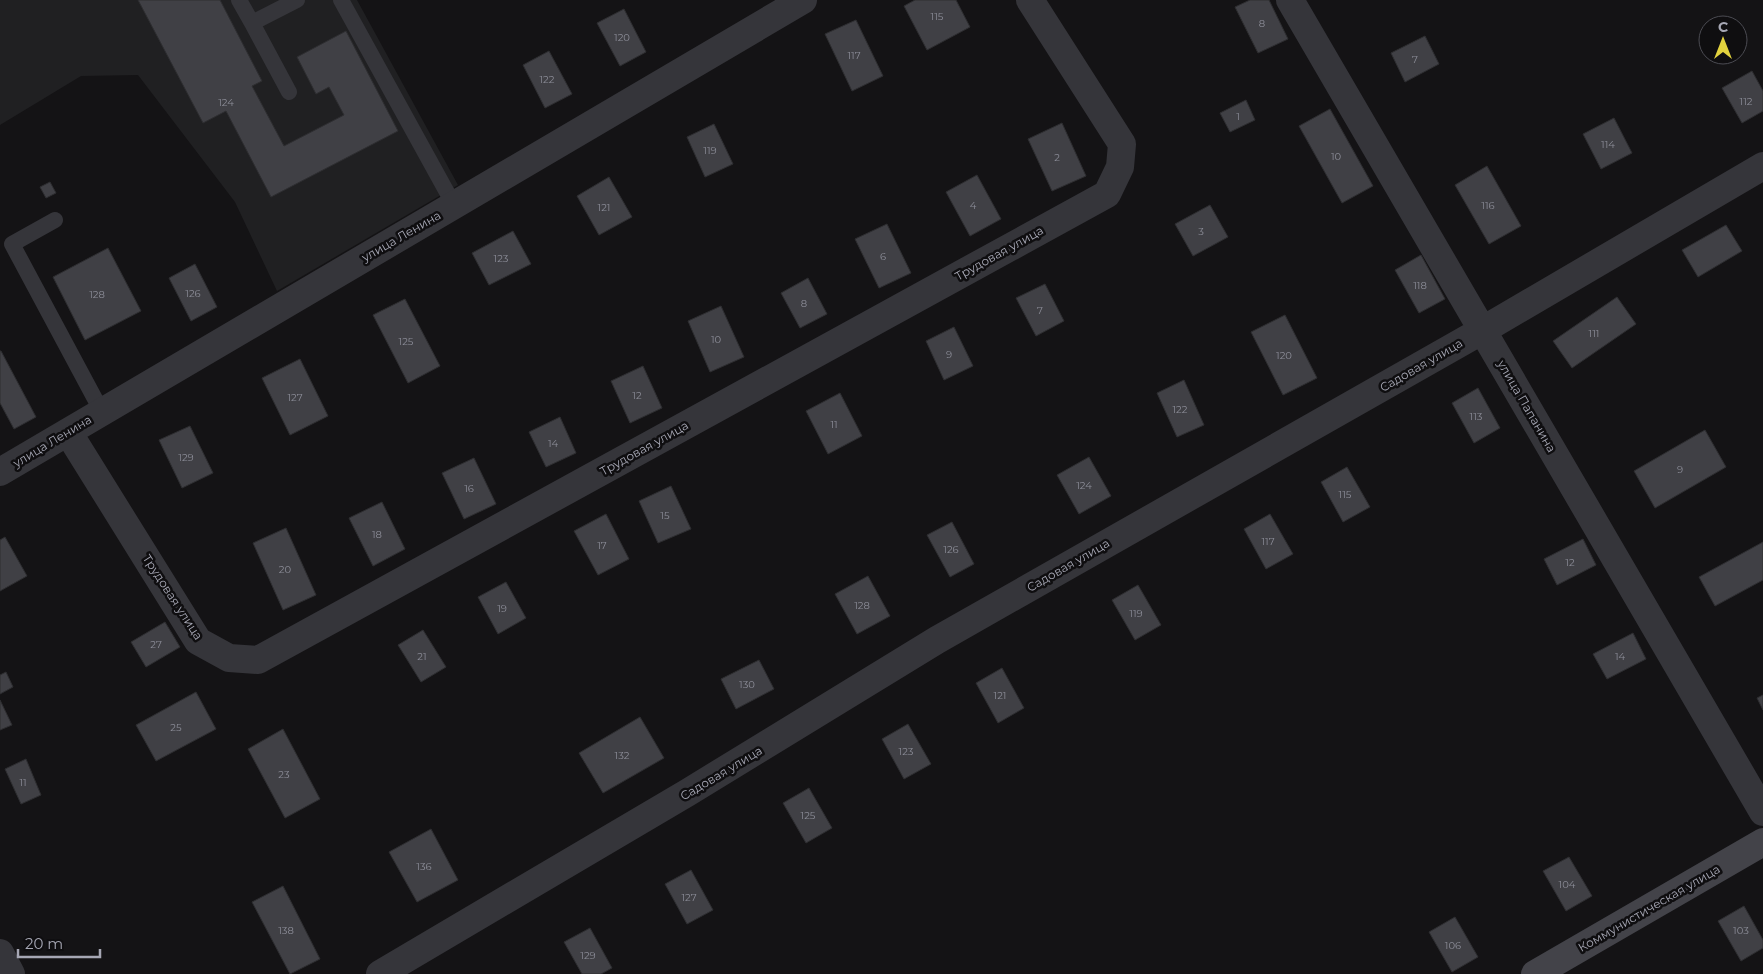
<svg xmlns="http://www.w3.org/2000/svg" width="1763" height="974" font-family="Montserrat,sans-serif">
  <rect width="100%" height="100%" fill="#141315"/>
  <path fill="#202022" d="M0,0H357L458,185L277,291L235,202L138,75L81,76L0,125Z"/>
  <path fill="#404045" stroke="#2e2e31" d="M138,0H220L262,81L252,86L284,146L344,115L329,87L316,94L297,57L346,31L398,131L271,197L226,111L203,123Z
    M915,0H956L970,27L927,50L904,6Z
    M1250,0H1269L1288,39L1258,53L1235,7Z
    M624,9L646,52L620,66L597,23Z
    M856,20L883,76L852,91L825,34Z
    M1425,36L1439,64L1405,82L1391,53Z
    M549,51L572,94L545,108L523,65Z
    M1752,71L1763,91V111L1742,123L1722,88Z
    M1246,100L1255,120L1230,132L1220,113Z
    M1330,109L1373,186L1342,203L1299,126Z
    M1614,118L1632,153L1601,169L1583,134Z
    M1062,123L1086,176L1052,191L1028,139Z
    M714,124L733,164L705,177L687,137Z
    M1487,166L1521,226L1489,244L1455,185Z
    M977,175L1001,219L970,236L946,192Z
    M609,177L632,217L599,235L577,196Z
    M50,182L56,193L46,198L40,187Z
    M1210,205L1228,237L1193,256L1175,224Z
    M887,224L911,273L879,288L855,239Z
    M1726,225L1742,251L1698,277L1682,250Z
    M513,231L531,264L489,285L472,253Z
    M108,248L141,311L85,340L53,277Z
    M1421,255L1445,299L1419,313L1395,270Z
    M195,264L217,307L191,321L169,278Z
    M808,278L827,314L800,328L781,293Z
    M1045,284L1064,321L1036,336L1016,298Z
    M1617,297L1636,324L1572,368L1553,341Z
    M405,299L440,366L408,383L373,315Z
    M721,306L744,357L710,372L688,321Z
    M1285,315L1317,378L1283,395L1251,332Z
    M954,327L973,366L944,380L926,341Z
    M0,351H1L36,417L14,429L0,403Z
    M300,359L328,416L290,435L262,378Z
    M643,366L662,408L630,423L611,381Z
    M1184,380L1204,425L1177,437L1157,393Z
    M1478,388L1500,428L1474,443L1452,403Z
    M840,393L862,436L828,454L806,411Z
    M560,417L576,453L546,467L529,432Z
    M190,426L213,473L182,488L159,440Z
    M1705,430L1726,467L1655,508L1634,471Z
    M1089,457L1111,496L1079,514L1057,475Z
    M474,458L496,504L464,519L442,473Z
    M1347,467L1370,507L1343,522L1321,482Z
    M671,486L691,529L658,543L639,501Z
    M382,502L405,549L373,566L349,518Z
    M606,514L629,559L598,575L574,531Z
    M1270,514L1293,554L1266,569L1244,529Z
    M952,522L974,564L950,577L927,535Z
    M286,528L316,595L283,610L253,543Z
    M5,537L27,576L0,591V540Z
    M1583,539L1596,565L1557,585L1544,559Z
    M1763,542V580L1715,606L1699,577Z
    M868,576L890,616L857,634L835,594Z
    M506,582L526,618L498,634L478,597Z
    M1138,585L1161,625L1135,640L1112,600Z
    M165,622L180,647L146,667L131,642Z
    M423,630L446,667L421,682L398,645Z
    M1633,633L1646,659L1607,679L1593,654Z
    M759,660L774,689L736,709L721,679Z
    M1002,668L1024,708L998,723L976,683Z
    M6,672L13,687L0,694V675Z
    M196,692L216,729L156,761L136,725Z
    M1763,695V710L1757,698Z
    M0,700L12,725L0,730Z
    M640,717L664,758L603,793L579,753Z
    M908,724L931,764L904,779L882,739Z
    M283,729L320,799L285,818L248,749Z
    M26,759L41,795L21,804L5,769Z
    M809,788L832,828L806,843L783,803Z
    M431,829L458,880L417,902L389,852Z
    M1569,857L1592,896L1566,911L1543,871Z
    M691,870L713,910L687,924L665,884Z
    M283,886L320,959L290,974L252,902Z
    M1744,906L1763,940V948L1741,961L1718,921Z
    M1455,917L1478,957L1452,972L1429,932Z
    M590,928L612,968L601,974H582L564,942Z"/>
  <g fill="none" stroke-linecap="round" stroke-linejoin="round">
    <path stroke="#35353a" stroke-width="16" d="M239,0L252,23L297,0
      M341,0L454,205
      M252,23L289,92
      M55,220L12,244L102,412"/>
    <path stroke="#35353a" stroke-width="28" d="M1290,0L1763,812
      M68,432L198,641L229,658L258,660L1107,194L1120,167L1122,144L1030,0
      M0,472L803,0
      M0,953L11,974
      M380,974L687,793L937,640L1483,330L1763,166"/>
    <path stroke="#434349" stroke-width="28" d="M1535,974L1763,842"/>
  </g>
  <g text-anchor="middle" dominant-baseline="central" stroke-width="5" stroke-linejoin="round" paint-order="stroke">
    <g font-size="10" fill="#8c8d98">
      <text x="937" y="16">115</text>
      <text x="1262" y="23">8</text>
      <text x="622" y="37">120</text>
      <text x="854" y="55">117</text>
      <text x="1415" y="59">7</text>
      <text x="547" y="79">122</text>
      <text x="1746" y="101">112</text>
      <text x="226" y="102">124</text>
      <text x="1238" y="116">1</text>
      <text x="1608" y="144">114</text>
      <text x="710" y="150">119</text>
      <text x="1336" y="156">10</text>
      <text x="1057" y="157">2</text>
      <text x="973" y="205">4</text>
      <text x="1488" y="205">116</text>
      <text x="604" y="207">121</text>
      <text x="1201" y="231">3</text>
      <text x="883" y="256">6</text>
      <text x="501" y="258">123</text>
      <text x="1420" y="285">118</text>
      <text x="193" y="293">126</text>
      <text x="97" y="294">128</text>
      <text x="804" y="303">8</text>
      <text x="1040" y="310">7</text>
      <text x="1594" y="333">111</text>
      <text x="716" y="339">10</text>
      <text x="406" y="341">125</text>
      <text x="949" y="354">9</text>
      <text x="1284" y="355">120</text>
      <text x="637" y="395">12</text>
      <text x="295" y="397">127</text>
      <text x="1180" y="409">122</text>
      <text x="1476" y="416">113</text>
      <text x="834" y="424">11</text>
      <text x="553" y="443">14</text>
      <text x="186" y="457">129</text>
      <text x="1680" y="469">9</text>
      <text x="1084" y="485">124</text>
      <text x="469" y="488">16</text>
      <text x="1345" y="494">115</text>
      <text x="665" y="515">15</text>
      <text x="377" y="534">18</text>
      <text x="1268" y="541">117</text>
      <text x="602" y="545">17</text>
      <text x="951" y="549">126</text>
      <text x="1570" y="562">12</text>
      <text x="285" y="569">20</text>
      <text x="862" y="605">128</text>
      <text x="502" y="608">19</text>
      <text x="1136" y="613">119</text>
      <text x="156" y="644">27</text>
      <text x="422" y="656">21</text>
      <text x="1620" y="656">14</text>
      <text x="747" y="684">130</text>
      <text x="1000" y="695">121</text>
      <text x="176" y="727">25</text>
      <text x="906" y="751">123</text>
      <text x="622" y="755">132</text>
      <text x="284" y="774">23</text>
      <text x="23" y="782">11</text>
      <text x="808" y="815">125</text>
      <text x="424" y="866">136</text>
      <text x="1567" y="884">104</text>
      <text x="689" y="897">127</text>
      <text x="286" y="930">138</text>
      <text x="1741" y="930">103</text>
      <text x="1453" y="945">106</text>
      <text x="588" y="955">129</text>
    </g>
    <g font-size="12" fill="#a6a7b4" stroke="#0f0e10">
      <text transform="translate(401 236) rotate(-30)">улица Ленина</text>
      <text transform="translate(999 253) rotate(-29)">Трудовая улица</text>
      <text transform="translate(1421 365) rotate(-30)">Садовая улица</text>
      <text transform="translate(1527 406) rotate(60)">улица Папанина</text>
      <text transform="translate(52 441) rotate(-31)">улица Ленина</text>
      <text transform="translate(644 448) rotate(-29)">Трудовая улица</text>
      <text transform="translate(1068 565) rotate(-30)">Садовая улица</text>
      <text transform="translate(173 597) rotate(57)">Трудовая улица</text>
      <text transform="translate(721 773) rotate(-31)">Садовая улица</text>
      <text transform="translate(1649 908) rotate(-30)">Коммунистическая улица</text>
    </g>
  </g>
  <g transform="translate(1723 40)"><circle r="24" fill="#0f0e10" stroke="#4b4b52"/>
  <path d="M0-4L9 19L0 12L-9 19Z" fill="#e2d23e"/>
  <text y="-8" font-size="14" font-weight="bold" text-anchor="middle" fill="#a6a7b4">С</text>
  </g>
  <path d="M18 949v8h82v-8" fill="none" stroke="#a6a7b4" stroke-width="2.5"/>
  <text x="25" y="949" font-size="15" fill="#a6a7b4" stroke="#0f0e10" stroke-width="4" paint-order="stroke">20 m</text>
</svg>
